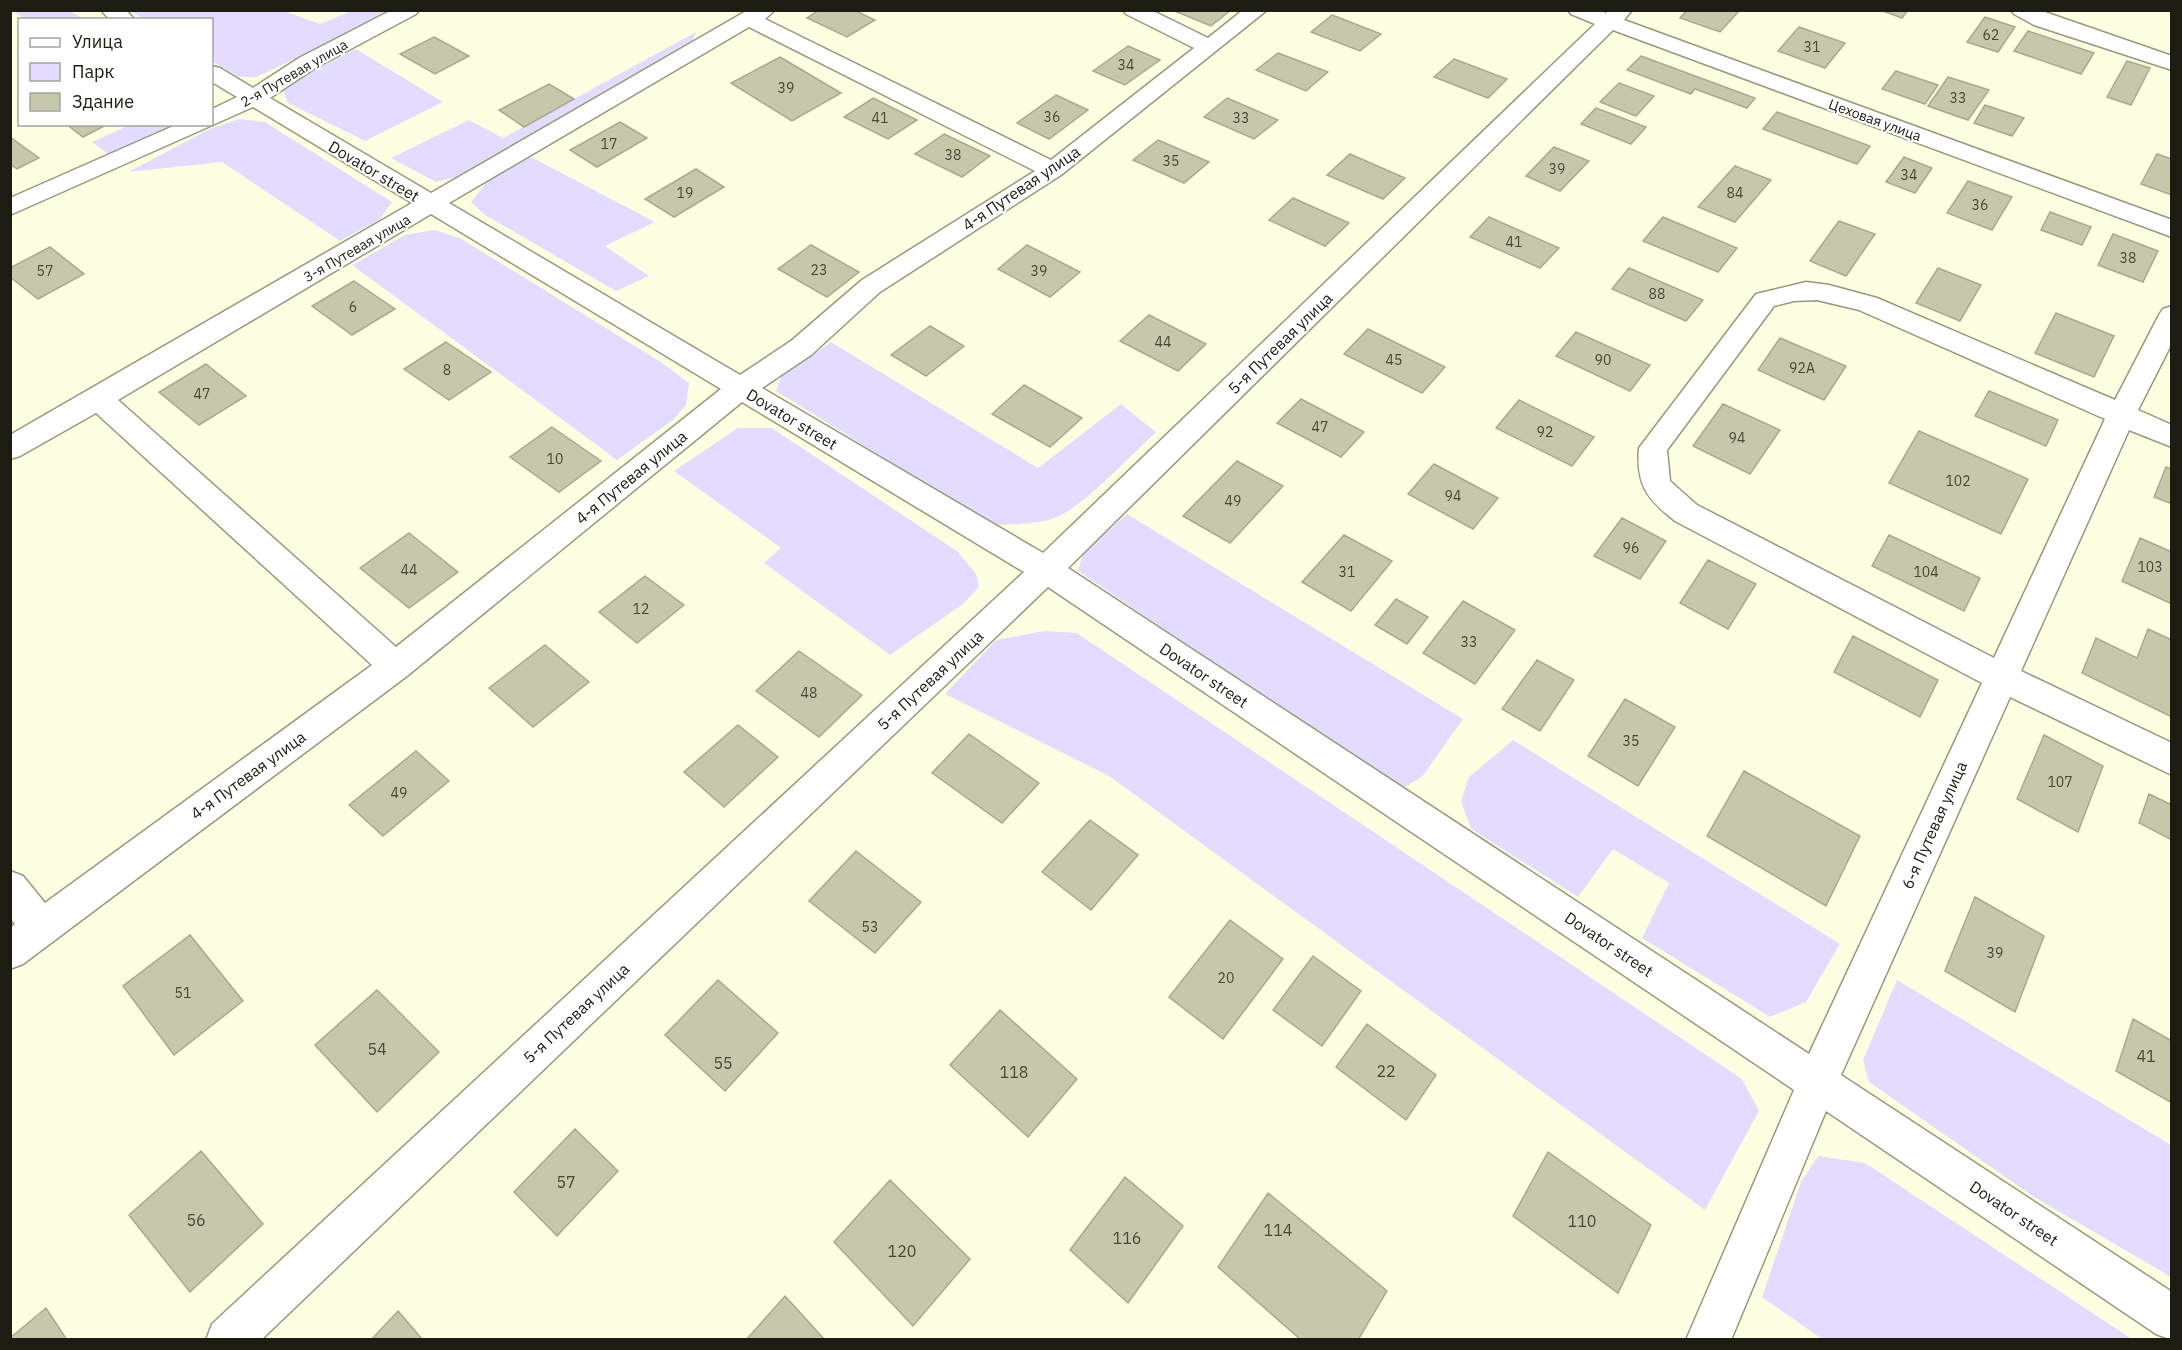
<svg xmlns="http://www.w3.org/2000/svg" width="2182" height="1350" font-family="'IBM Plex Sans',sans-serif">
  <rect width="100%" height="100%" fill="#fefee2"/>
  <path fill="#e4dbfe" d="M12,11H70L84,19H25Z
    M130,11H284L320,24L352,11H394L338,39L256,77H239L212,61V20L144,19Z
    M696,32L693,40L460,176L436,182L391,158L469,120L503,138Z
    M356,49L443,102L365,141L288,103L282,88L303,72Z
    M239,119L265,122L392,202L379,220L340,241L222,162L128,172L210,129Z
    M130,125H183L111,156L92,142Z
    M531,157L655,222L605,246L649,276L616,291L485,215L471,202L489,179Z
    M435,230L460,238L661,362L689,383L686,405L673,420L617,460L352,265L405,235Z
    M831,342L1038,468L1121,404L1156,432C1133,453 1083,507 1057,517C1036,525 1013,524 992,525L776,391L781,377Z
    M738,428H772L957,551L976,574L979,587L963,604L890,655L764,563L781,548L674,471Z
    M1127,514L1463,719L1422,777L1401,789L1078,571L1083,553Z
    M1045,631L1077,633L1742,1079L1759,1111L1705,1210L1109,776L945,694L996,640Z
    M1513,740L1840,944L1806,1002L1770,1017L1642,938L1669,883L1613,849L1578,897L1471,829L1461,801L1469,777Z
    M1897,980L2171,1145V1277L2034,1197L1869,1082L1863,1060Z
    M1818,1156L1865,1163L2132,1339H1822L1762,1297L1801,1182Z"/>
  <path fill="#c7c7ac" stroke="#a9a98f" stroke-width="1.5" d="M819,10H854L875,20L847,37L807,18Z
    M1172,10H1231L1211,26Z
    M1687,10H1740L1720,32L1680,18Z
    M1880,10H1908L1902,18Z
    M1332,15L1381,34L1360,51L1311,32Z
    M1985,17L2015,27L1998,52L1967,42Z
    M1799,27L1845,43L1825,68L1778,51Z
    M2028,31L2094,53L2081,74L2014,51Z
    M434,37L469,56L435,74L400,54Z
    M1128,46L1160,60L1125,85L1093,71Z
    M1278,53L1328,72L1306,91L1256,70Z
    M1641,56L1755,98L1747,108L1695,89L1691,94L1627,70Z
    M780,57L841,93L792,121L731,83Z
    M1454,59L1507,79L1488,98L1434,77Z
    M2127,61L2150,68L2131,105L2107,97Z
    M1896,71L1938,85L1925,104L1882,89Z
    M1948,77L1989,90L1968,120L1928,106Z
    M1619,83L1654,96L1636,116L1600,102Z
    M549,84L574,99L524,127L499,110Z
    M1056,95L1088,110L1049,139L1017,123Z
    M873,98L917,120L888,139L844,117Z
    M1227,98L1278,120L1254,139L1204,117Z
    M1985,105L2024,118L2012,136L1974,123Z
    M1596,108L1646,127L1631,144L1581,124Z
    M1777,112L1870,146L1857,164L1763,129Z
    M620,122L647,138L597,167L570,150Z
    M66,124H108L83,137Z
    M944,134L990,156L962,177L915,154Z
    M10,137L39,158L17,169L10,164Z
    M1158,140L1209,162L1184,183L1133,160Z
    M1554,147L1589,161L1560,191L1526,176Z
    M1350,154L1405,178L1383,199L1327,175Z
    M2157,154L2172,159V195L2141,184Z
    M1904,157L1932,168L1915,193L1886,182Z
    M1735,166L1771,180L1735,222L1698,207Z
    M696,169L724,187L674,217L645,199Z
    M1968,181L2012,197L1992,230L1947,213Z
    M1293,198L1349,223L1325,246L1269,220Z
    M2050,212L2091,227L2082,245L2041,230Z
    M1489,217L1559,248L1540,268L1470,237Z
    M1663,217L1737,248L1718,272L1643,241Z
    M1839,221L1875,234L1846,276L1810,261Z
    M2113,234L2158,251L2143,282L2098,265Z
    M811,245L859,272L827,297L778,269Z
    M1027,245L1080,272L1050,297L998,269Z
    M50,247L84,274L38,299L10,277V268Z
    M1629,268L1703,300L1686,321L1612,289Z
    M1938,268L1981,285L1960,321L1916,303Z
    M354,281L395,309L352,335L312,306Z
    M2056,313L2114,336L2094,377L2035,353Z
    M1149,315L1206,344L1178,371L1120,341Z
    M930,326L964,346L926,376L891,355Z
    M1368,329L1445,367L1422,393L1344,354Z
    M1576,332L1650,365L1630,391L1556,356Z
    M1780,338L1846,366L1824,400L1758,370Z
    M446,342L491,372L449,400L404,369Z
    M206,364L246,396L199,425L159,392Z
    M1024,385L1082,418L1050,447L992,414Z
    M1989,391L2058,420L2046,446L1975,416Z
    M1301,399L1364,432L1341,457L1277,423Z
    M1519,400L1594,437L1572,466L1496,428Z
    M1723,404L1780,430L1750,474L1693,446Z
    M552,427L601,461L559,492L510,457Z
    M1919,431L2028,479L2001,534L1889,483Z
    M1237,461L1283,486L1230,543L1183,516Z
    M1434,464L1498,498L1473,529L1408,494Z
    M2166,467L2172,469V504L2154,497Z
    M1622,518L1666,541L1640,579L1594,556Z
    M409,533L458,572L409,608L360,568Z
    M1344,535L1392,561L1351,611L1302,582Z
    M1889,535L1980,578L1964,611L1872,566Z
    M2140,538L2172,552V604L2122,581Z
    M1708,560L1756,584L1728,629L1680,603Z
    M645,576L684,605L637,643L599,612Z
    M1396,599L1428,617L1407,644L1375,625Z
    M1463,601L1515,630L1475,684L1423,653Z
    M2148,629L2172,640V717L2082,673L2096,638L2137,658Z
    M1853,636L1938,680L1920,717L1834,672Z
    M545,645L589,682L533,727L489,688Z
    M799,651L862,695L819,737L756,691Z
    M1537,660L1574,680L1540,731L1502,709Z
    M1625,699L1675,727L1638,786L1588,756Z
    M738,725L778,757L724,807L684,772Z
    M969,734L1039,783L1002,823L932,773Z
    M2044,735L2103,766L2078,832L2017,799Z
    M416,751L449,781L383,836L349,805Z
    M1744,771L1860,836L1826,906L1707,836Z
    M2149,794L2172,805V840L2139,823Z
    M1090,820L1138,855L1091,910L1042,872Z
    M856,851L921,902L875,953L809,901Z
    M1975,897L2044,936L2015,1012L1945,971Z
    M1230,920L1283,959L1223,1039L1169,997Z
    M190,935L243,1001L174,1055L123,986Z
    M1313,956L1361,991L1322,1046L1273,1010Z
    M718,980L778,1033L725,1091L665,1035Z
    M377,990L439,1052L377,1112L315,1045Z
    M1000,1010L1077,1079L1028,1137L950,1065Z
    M2133,1019L2172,1041V1103L2116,1071Z
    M1367,1024L1436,1075L1406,1120L1336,1067Z
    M575,1129L618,1171L557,1236L514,1192Z
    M201,1151L263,1224L190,1292L129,1215Z
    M1548,1152L1651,1225L1618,1293L1513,1216Z
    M1125,1177L1183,1226L1128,1303L1070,1250Z
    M890,1180L970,1259L913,1326L834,1242Z
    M1268,1193L1387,1291L1358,1340H1301L1218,1267Z
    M785,1296L825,1340H746Z
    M46,1308L67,1340H10V1338Z
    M398,1311L423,1340H371Z"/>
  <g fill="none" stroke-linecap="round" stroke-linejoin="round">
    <g stroke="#98987e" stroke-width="3">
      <path id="minor" d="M101,10H126L135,20H110Z
        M392,10H419L416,14L315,68L270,98L431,193L748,10H775L765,19L1051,160L1194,48L1126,14L1123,10H1151L1208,38L1243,10H1267L1061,175L880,292L811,355L762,388L1043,553L1595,24L1571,14L1568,10H1599L1606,13L1609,10H1632L1624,20L2172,220V237L1613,30L1068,568L1809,1054L1982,683L1675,521C1647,499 1636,485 1639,448L1756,294L1806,282L1829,285L1877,298L2115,400L2159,315L2163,309L2172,306V343L2138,410L2172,425V447L2129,430L2021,671L2172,743V775L2010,697L1841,1075L2172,1292V1340L2156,1334L1826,1111L1731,1340H1686L1794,1090L1048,587L261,1340H206L212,1324L1024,572L742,402L407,676L23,964L10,969V928L15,924L10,918V871L23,876L45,903L372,665L96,413L20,456L10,459V435L412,203L253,107L10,215V198L178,124H212V109L237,97L212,82V66L220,68L253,88L299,58ZM749,27L1035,171L862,280L791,341L740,375L449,203ZM431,214L721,389L396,647L118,400ZM1817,300L1859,310L2105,419L1994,658L1697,505L1670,481L1667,450L1774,306L1794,301Z
        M2011,10H2039L2172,56V70L2034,25L2014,14Z"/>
    </g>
    <use href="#minor" fill="#fff" fill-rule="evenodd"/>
  </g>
  <g text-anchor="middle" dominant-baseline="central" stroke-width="4.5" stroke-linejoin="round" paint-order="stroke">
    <g font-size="14" fill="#474738">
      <text x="1991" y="35">62</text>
      <text x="1812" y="47">31</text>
      <text x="1126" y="65">34</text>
      <text x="786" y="88">39</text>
      <text x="1958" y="98">33</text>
      <text x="1052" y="117">36</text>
      <text x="880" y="118">41</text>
      <text x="1241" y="118">33</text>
      <text x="609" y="144">17</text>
      <text x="953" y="155">38</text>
      <text x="1171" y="161">35</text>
      <text x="1557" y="169">39</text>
      <text x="1909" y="175">34</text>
      <text x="685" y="193">19</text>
      <text x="1735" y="193">84</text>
      <text x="1980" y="205">36</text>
      <text x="1514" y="242">41</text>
      <text x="2128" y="258">38</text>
      <text x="819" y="270">23</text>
      <text x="45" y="271">57</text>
      <text x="1039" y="271">39</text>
      <text x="1657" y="294">88</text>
      <text x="353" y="307">6</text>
      <text x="1163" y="342">44</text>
      <text x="1394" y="360">45</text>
      <text x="1603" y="360">90</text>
      <text x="1802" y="368">92А</text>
      <text x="447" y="370">8</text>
      <text x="202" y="394">47</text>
      <text x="1320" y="427">47</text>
      <text x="1545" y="432">92</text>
      <text x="1737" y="438">94</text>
      <text x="555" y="459">10</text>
      <text x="1958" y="481">102</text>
      <text x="1453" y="496">94</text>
      <text x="1233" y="501">49</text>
      <text x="1631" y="548">96</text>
      <text x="2150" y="567">103</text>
      <text x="409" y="570">44</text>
      <text x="1347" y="572">31</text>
      <text x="1926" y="572">104</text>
      <text x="641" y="609">12</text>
      <text x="1469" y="642">33</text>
      <text x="809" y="693">48</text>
      <text x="1631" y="741">35</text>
      <text x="2060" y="782">107</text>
      <text x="399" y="793">49</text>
      <text x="870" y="927">53</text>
      <text x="1995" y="953">39</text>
      <text x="1226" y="978">20</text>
      <text x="183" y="993">51</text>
    </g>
    <g font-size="14" fill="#1c1c12" stroke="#fff">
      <text transform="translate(294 73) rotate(-30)">2-я Путевая улица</text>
      <text transform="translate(1875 120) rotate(20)">Цеховая улица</text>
      <text transform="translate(357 248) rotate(-30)">3-я Путевая улица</text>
    </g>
    <g font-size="16" fill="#1c1c12" stroke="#fff">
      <text transform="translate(374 171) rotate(31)">Dovator street</text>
      <text transform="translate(1021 188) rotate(-34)">4-я Путевая улица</text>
      <text transform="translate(1280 343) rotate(-44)">5-я Путевая улица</text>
      <text transform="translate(792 419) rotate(31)">Dovator street</text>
      <text transform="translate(631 477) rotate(-39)">4-я Путевая улица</text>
      <text transform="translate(1204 675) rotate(34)">Dovator street</text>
      <text transform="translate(930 680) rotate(-43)">5-я Путевая улица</text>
      <text transform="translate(248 775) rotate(-36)">4-я Путевая улица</text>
      <text transform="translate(1934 825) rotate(-66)">6-я Путевая улица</text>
      <text transform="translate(1609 944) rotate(34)">Dovator street</text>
      <text transform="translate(576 1013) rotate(-43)">5-я Путевая улица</text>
      <text transform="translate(2014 1213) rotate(34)">Dovator street</text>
    </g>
    <g font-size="16" fill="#474738">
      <text x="377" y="1049">54</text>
      <text x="2146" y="1056">41</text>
      <text x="723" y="1063">55</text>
      <text x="1386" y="1071">22</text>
      <text x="1014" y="1072">118</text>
      <text x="566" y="1182">57</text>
      <text x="196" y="1220">56</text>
      <text x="1582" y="1221">110</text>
      <text x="1278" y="1230">114</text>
      <text x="1127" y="1238">116</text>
      <text x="902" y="1251">120</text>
    </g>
  </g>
  <rect width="2182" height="1350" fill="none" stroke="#1c1c12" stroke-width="24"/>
  <rect x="18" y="18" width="195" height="108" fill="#ffffff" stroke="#a4a4a0" stroke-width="1.5"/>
  <rect x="30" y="38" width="30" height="9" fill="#ffffff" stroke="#a4a4a0" stroke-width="1.5"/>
  <text x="72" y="48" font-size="18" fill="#1c1c12">Улица</text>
  <rect x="30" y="63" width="30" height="18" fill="#e4dbfe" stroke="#a4a4a0" stroke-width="1.5"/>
  <text x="72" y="78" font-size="18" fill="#1c1c12">Парк</text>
  <rect x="30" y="93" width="30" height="18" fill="#c7c7ac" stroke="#a4a4a0" stroke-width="1.5"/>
  <text x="72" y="108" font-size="18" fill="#1c1c12">Здание</text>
</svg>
